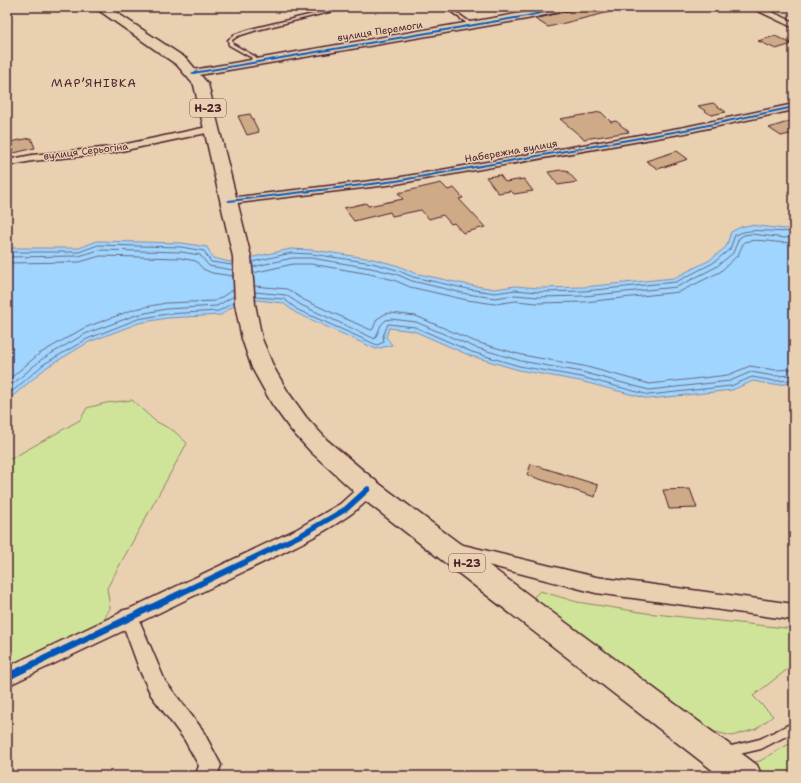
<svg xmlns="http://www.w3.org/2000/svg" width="801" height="783" font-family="'Shantell Sans',sans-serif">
  <rect width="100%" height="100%" fill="#e9d0b1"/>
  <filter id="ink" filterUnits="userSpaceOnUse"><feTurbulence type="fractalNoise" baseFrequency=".025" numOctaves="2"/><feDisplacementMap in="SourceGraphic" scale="8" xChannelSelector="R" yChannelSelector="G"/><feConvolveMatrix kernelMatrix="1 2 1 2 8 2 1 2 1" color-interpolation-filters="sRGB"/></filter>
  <g filter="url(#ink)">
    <path fill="#d0e499" stroke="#8d8262" d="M132,400L155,421L174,431L187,443L107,588L110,608L103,621L7,667V461L80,420L87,408L106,403Z
      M540,591L577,602L646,613L794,629V672L789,668L753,696L773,716L756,729L732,736L695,727L529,602Z
      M789,744L794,746V776H754L749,763L760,761Z"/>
    <path fill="#9fd5fe" stroke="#7d8caa" d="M750,225L785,229L794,226V383L774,385L753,381L732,390L649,399L580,381L519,370L471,356L414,331L389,328L386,337L392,345L376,349L296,313L283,303L258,300L239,304L230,308L221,315L167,318L139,323L89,342L47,367L7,401V248H79L97,241L182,243L207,247L213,258L230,262L291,249L313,250L373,259L399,266L414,273L469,285L495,289L515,286L538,288L584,287L674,278L710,260L726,247L731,232L741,227Z"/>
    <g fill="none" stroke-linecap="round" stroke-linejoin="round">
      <path stroke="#6c687f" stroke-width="1" d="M7,252H79L98,245L181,247L204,251L211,262L232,265
        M7,257L79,256L99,250L181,252L200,255L209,266L233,270
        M252,262L291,253L312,254L372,263L397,270L413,277L468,289L495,293L515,290L538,292L584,291L676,282L713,263L730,249L735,235C754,226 774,234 794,231
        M7,263L80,262L100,256L180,258L196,261L203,269L212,273L233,276
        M253,267L292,258H311L371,268L396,274L412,281L467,294L495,298L515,295L538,297L584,296L677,287L716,267L733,253L739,238L744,235L751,234L785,238L794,236
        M253,273L293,264H311L370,274L394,280L410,287L467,300L495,304L516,301L537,303L584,302L679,292L720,272L738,255L744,242C760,237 777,245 794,242
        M254,286L287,289L304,300L371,330L373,329L377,319L385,314L391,313L416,316L476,342L522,355L583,366L650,384L728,375L750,366L775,370L794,369
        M255,292L286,295L301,305L375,339L381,325L386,320L391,319L416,322L474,347L521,361L582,372L649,390L730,381L751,372L774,376L794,375
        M255,297L284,299L298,310L377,345L384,342L383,336L388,324L415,327L472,352L519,366L581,377L649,395L731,386L752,377L774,381L794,380
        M7,381L39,354L84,328L135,309L166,303L215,301L233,290
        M7,389L42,359L85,334L136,315L166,309L217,306L234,296
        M7,396L44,364L87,339L138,319L167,314L219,311L234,302"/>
    </g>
    <path fill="#ceaa87" stroke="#4a1f2b" d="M574,7H609L610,12L548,27L535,19L572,10Z
      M775,36L792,44L776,49L758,41Z
      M713,103L726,112L711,115L698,106Z
      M601,112L611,122L616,121L629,132L584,139L560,119Z
      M250,114L259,132L247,135L238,116Z
      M794,120V133L781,136L769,128Z
      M31,138L35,148L14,153L10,142Z
      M677,151L688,159L658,169L646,161Z
      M561,170H566L577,182L558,185L548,172Z
      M500,175L505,182L524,179L533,191L514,194L511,191L498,193L486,177Z
      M441,183L448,190L454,188L463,198L459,199L485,227L463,233L454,223L451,224L443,215L429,219L421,210L392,216L390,212L354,221L344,208L366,203L368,206L403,199L398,193Z
      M531,464L598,485L595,497L527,475Z
      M690,489L697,508L669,509L663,490Z"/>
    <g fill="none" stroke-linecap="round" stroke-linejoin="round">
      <g stroke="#4a1f2b" stroke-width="3">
        <path id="service" d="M342,7H349L257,30L238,36L232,40L233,44L256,57V58L252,65L248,64L252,58L229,45L228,40L236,34L255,28Z
          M445,7H449L475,26L472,27Z
          M794,722V732L761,749L727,757L723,756L722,752L723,748L760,739Z"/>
      </g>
      <g stroke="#4a1f2b" stroke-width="3">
        <path id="minor" d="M557,7H573L572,9L527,19L193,76L188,73L193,70Z
          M750,7H761L794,22V28Z
          M794,104V110L685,133L396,184L229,204L225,203L223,201L225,199L229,198L396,178L685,127Z
          M212,126L216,127L217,129L216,131L112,153L32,161L7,166V160L32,155L112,147Z
          M368,482L374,484L376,489C360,519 277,555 245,571C210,588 175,605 140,622L165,681L202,729L221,765L217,776H195L199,766L184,739L151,695L140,671L125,630L7,686V667L120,613L121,611L129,609L297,529L340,504L362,484Z
          M455,543L596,577L794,604V620L596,593L449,555L446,550L449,545Z"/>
      </g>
      <g stroke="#4a1f2b" stroke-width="3">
        <path id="primary" d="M94,7H108L187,59L208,84L251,257L255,304L262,339L274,368L288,392L306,417L327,440L377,482L757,765L762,776H720L359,496L311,452L290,429L272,404L252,368L242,339L235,304L233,257L194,85L177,65Z"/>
      </g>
      <use href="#service" fill="#e9d0b1" fill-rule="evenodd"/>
      <use href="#minor" fill="#e9d0b1" fill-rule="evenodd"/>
      <use href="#primary" fill="#e9d0b1" fill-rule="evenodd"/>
      <g stroke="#e9d0b1" stroke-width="2">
        <path id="cycleway" d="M564,7H571L527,17L193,74L191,73L193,72L527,15Z
          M794,106V108L685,131L396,182L229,202L227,201L229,200L396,180L685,129Z
          M368,486L370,487L371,489L370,491L348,511L305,536L7,681V673L301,532L344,507L366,487Z"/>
      </g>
      <use href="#cycleway" fill="#0057b8" fill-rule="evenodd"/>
    </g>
  </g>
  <g text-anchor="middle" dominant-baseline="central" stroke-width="3" stroke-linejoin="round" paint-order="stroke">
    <g font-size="10" fill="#4a1f2b" stroke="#e9d0b1">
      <text transform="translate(380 31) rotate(-9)">вулиця Перемоги</text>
      <text transform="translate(86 151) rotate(-7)">вулиця Серьогіна</text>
      <text transform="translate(511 151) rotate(-10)">Набережна вулиця</text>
    </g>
    <g fill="#e9d0b1" stroke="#7a5453" stroke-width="1">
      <rect x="190" y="99" width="36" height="18" rx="3"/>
      <rect x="449" y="554" width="36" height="18" rx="3"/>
    </g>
    <g font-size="11" font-weight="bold" fill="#4a1f2b">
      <text x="208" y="108">Н-23</text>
      <text x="467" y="563">Н-23</text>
    </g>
    <g font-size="12" letter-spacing="1" fill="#4a1f2b" stroke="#e9d0b1">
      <text x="94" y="83">МАР’ЯНІВКА</text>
    </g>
  </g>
  <rect width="801" height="783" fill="none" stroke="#e9d0b1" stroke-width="24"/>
  <rect x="12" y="12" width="777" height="759" fill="none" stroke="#4a1f2b" stroke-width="1.5" filter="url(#ink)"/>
</svg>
